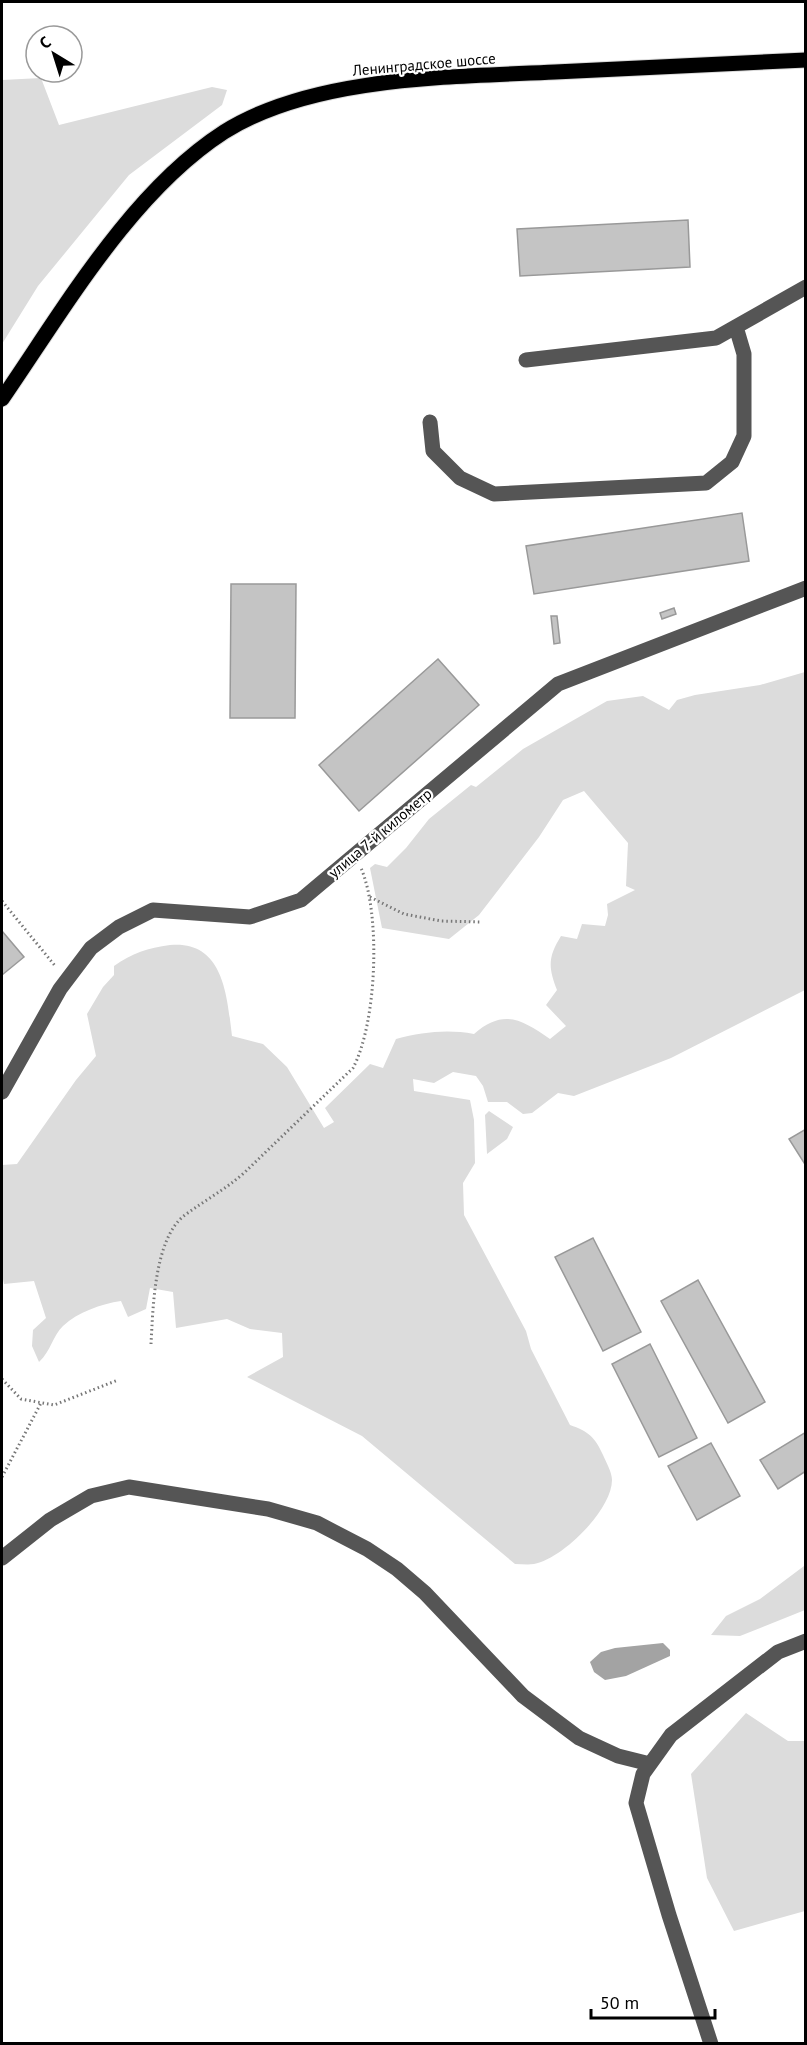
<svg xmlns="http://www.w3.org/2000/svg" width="807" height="2045" font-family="'PT Sans',sans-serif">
  <rect width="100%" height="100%" fill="#fff"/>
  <path fill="#dcdcdc" d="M41,78L59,125L212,87L227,90L222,105L129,175L38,286L2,344V80Z
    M805,672V990L671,1058L574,1096L558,1093L532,1113L523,1114L507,1102H488L483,1086L476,1076L453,1072L434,1083L413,1079L414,1091L470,1100L474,1120L475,1163L463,1183L464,1215L526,1331L531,1349L570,1425C588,1431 595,1437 603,1455C606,1462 612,1472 612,1480C612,1510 562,1559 534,1564C528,1565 521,1564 515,1564L362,1436L247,1377L283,1357L282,1333L250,1329L227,1319L176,1328L173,1292L150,1288L146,1309L128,1317L121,1301C101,1304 78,1312 63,1326C53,1335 51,1351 39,1362L32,1346L33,1330L46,1318L34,1281L4,1284L2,1274V1165L17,1164L76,1080L96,1056L87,1014L103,987L114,975V966C132,953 148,948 170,945C224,940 227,996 232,1036L263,1044L287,1067L324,1128L334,1122L325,1108L370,1064L383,1068L396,1039C423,1032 447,1029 474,1034C504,1008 522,1020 550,1039L566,1026L546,1005L557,990C548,967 548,957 561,936L577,939L582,924L605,926L608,915L607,904L635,890L626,886L628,843L584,791L563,800L539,837L479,915L449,939L382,928L370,868L375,864L387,867L406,848L429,819L471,785L476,787L523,749L607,701L643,696L669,710L677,700L695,695L760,685Z
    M489,1111L513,1127L507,1139L487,1154L485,1115Z
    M804,1566L805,1610L740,1636L711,1635L726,1616L760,1599Z
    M746,1713L788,1741H805V1911L734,1931L707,1878L691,1774Z"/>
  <path fill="#a3a3a3" d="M663,1643L670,1650V1656L626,1676L605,1680L594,1672L590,1662L601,1652L615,1648Z"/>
  <path fill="#c4c4c4" stroke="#999" stroke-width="1.5" d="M688,220L690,267L520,276L517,229Z
    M742,513L749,561L534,594L526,546Z
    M231,584H296L295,718H230Z
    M674,608L676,614L662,619L660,613Z
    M551,616H557L560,643L554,644Z
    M438,659L479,705L359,811L319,765Z
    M2,931L24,957L2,975Z
    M806,1129V1166L789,1139Z
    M593,1238L641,1332L603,1351L555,1257Z
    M698,1280L765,1402L728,1423L661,1301Z
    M650,1344L697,1438L659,1457L612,1364Z
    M806,1432V1471L778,1489L760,1460Z
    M711,1443L740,1496L697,1520L668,1466Z"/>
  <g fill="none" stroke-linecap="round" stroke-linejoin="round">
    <g stroke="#dbdbdb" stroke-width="17">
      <path id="major" d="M2,399C64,309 131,192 224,132C313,76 452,77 555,72C639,68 722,64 806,60"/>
    </g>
    <path stroke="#777" stroke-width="3" stroke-dasharray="1.5 3" stroke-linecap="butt" d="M370,897L404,914L441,921L482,922
      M2,901L56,967
      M151,1344C153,1309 154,1238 185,1215C205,1200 225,1190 245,1172L353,1068C377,1023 381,914 361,868
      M2,1379L21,1399L54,1405L118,1380
      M2,1477L41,1403"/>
    <path stroke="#555" stroke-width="15" d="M526,360L716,338L806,287
      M430,422L433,451L460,478L494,494L706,483L732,462L744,436V354L736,327
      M2,1092L60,989L91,948L119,927L153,910L250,917L301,900L558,684L806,588
      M2,1558L50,1520L91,1496L129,1487L268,1509L317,1523L367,1549L397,1569L425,1593L523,1696L579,1738L618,1756L650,1764
      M711,2044L669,1915L636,1803L643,1774L671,1735L778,1652L806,1641"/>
    <use href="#major" stroke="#000" stroke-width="15"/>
  </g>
  <g text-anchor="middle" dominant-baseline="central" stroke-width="4.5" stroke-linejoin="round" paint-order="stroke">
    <g font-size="15" fill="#000" stroke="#fff">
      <text transform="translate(424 64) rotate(-5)">Ленинградское шоссе</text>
      <text transform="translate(380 833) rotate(-40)">улица 7-й километр</text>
    </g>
  </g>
  <rect width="807" height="2045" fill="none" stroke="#000000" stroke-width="6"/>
  <g transform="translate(54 54) rotate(322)"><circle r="28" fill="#ffffff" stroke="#999999" stroke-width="1.5"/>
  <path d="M0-4.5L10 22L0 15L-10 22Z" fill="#000000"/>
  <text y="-9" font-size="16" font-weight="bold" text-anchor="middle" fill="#000000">С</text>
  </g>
  <path d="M591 2009v9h124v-9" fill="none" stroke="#000000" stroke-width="3"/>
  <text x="600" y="2009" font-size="18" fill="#000000" stroke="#ffffff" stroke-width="4.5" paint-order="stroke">50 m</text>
</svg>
